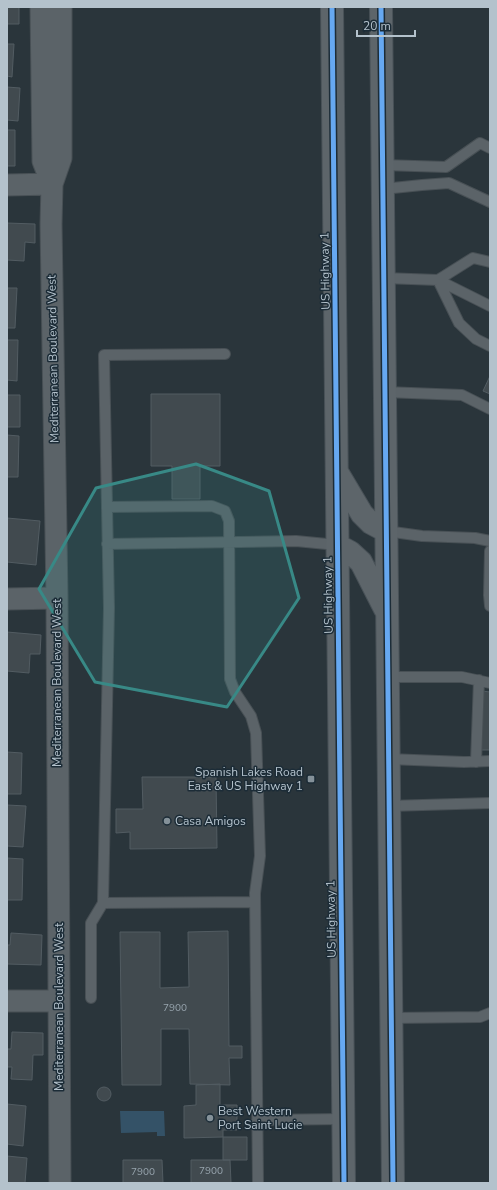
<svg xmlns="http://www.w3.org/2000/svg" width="497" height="1190" font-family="'Nunito Sans',sans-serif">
  <rect width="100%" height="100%" fill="#2a353b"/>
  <path fill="#345267" d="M120,1111H164L165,1136H157V1132L121,1133Z"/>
  <path fill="#414a4f" stroke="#525c62" d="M7,7H19V24H7Z
    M7,44H14L12,77L7,76Z
    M7,87L20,88L18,121L7,120Z
    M7,130H15V166H7Z
    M7,223L35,224V243L25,242L24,261L7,260Z
    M7,288H17L15,328H7Z
    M7,340H18L17,381L7,380Z
    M490,376V394L483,391Z
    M151,394H220V466H200V499H172V466H151Z
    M7,395H20V427H7Z
    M7,435L19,436L18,477H7Z
    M7,518L40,521L36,565L7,562Z
    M7,632L41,635L40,654H30L29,673L7,671Z
    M482,691L490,692V750H479Z
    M7,752L22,753L21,794H7Z
    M142,777H216L217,848L130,849V832L116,833V809H143Z
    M7,805L26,806L23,847L7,846Z
    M7,858L23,859L22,900H7Z
    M228,931L229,1046H242V1058H229L230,1085L190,1084L189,1029H161V1085H122L120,932H160V988L189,987L188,932Z
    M11,933L42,935L41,965L7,964V945H10Z
    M12,1032L43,1033V1055H33L32,1080L11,1079L12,1067H7V1049H11Z
    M220,1084V1105H237V1130H223V1137L184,1138V1106L196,1105V1085Z
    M97 1094a7 7 0 1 1 14 0a7 7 0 1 1-14 0Z
    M7,1104L26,1106L23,1146L7,1144Z
    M223,1137H247V1160H223Z
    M7,1156L27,1158L25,1183H7Z
    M123,1160H162L163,1183H123Z
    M191,1160H230L231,1183H191Z"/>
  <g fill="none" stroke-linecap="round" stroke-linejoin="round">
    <g stroke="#485055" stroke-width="12">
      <path id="lane" d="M383,165L446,167L480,143L490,148
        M383,189L422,185L449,183L490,202
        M384,278L438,280L459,323L476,339L490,346
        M438,280L473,258L490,262
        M438,280L490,306
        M225,354L104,355L109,608L103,903L255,902
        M385,392L462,395L490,409
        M107,507L212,506L225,511L229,521L230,679L235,692L251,716L256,733L260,856L255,893L258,1183
        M386,531L422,536L475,538L490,541
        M107,544L296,541L337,545
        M490,551L489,595L490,606
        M388,677H462L490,683
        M389,759L464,762L490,761
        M476,762L479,680
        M389,806L490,803
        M91,998V923L103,903
        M391,1018L480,1017L490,1013
        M257,1120L343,1119"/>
    </g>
    <g stroke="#485055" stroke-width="23">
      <path id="street" d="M41,7L43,161L52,184
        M7,185L52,184
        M7,599L57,598
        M7,1001H58
        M60,1183L57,598L51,224L52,184L61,158V7"/>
    </g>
    <g stroke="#485157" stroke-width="24">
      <path id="primary" d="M332,7L344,1183
        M381,7L393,1183
        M337,472L362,514L371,523L386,531
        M337,545L350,552L361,562L385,609"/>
    </g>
    <use href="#lane" stroke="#5b6368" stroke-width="10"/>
    <use href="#street" stroke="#5b6368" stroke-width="21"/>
    <use href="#primary" stroke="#5d656a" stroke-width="22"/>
    <g stroke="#1c2c37" stroke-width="8">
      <path id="cycleway" d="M332,7L344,1183
        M381,7L393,1183"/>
    </g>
    <use href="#cycleway" stroke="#66a8f1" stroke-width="5"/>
  </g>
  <path fill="#388986" fill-opacity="0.2" stroke="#388986" stroke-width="3" stroke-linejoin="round" d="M196,464L269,491L299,598L227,707L95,682L39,589L96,488Z"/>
  <g fill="#849199" stroke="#1c2c37" stroke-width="1.5">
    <rect x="307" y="775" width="8" height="8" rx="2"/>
    <circle cx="167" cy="821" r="4"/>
    <circle cx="210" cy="1118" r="4"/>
  </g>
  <g text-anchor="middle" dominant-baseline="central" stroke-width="3" stroke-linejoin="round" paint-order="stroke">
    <g font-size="10" fill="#97a4ad">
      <text x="175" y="1008">7900</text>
      <text x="211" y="1171">7900</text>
      <text x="143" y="1172">7900</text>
    </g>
    <g font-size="12" fill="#b4c2cc" stroke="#1c2c37">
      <text transform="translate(325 271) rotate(-91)">US Highway 1</text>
      <text transform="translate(53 359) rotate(-91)">Mediterranean Boulevard West</text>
      <text transform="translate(328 595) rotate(-91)">US Highway 1</text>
      <text transform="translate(57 683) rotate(-90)">Mediterranean Boulevard West</text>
      <text transform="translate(331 919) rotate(-91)">US Highway 1</text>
      <text transform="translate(59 1007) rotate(-90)">Mediterranean Boulevard West</text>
    </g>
    <g font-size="12" fill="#b4c2cc" stroke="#1c2c37" text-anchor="start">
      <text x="303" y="772" text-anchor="end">Spanish Lakes Road<tspan x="303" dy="14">East &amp; US Highway 1</tspan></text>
      <text x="175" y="821">Casa Amigos</text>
      <text x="218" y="1111">Best Western<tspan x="218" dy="14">Port Saint Lucie</tspan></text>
    </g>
  </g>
  <rect width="497" height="1190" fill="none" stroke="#b4c2cc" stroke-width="16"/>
  <path d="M357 30v6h58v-6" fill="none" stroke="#b4c2cc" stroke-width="2"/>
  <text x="363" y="30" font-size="12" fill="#b4c2cc" stroke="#1c2c37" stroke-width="3" paint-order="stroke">20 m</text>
</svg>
